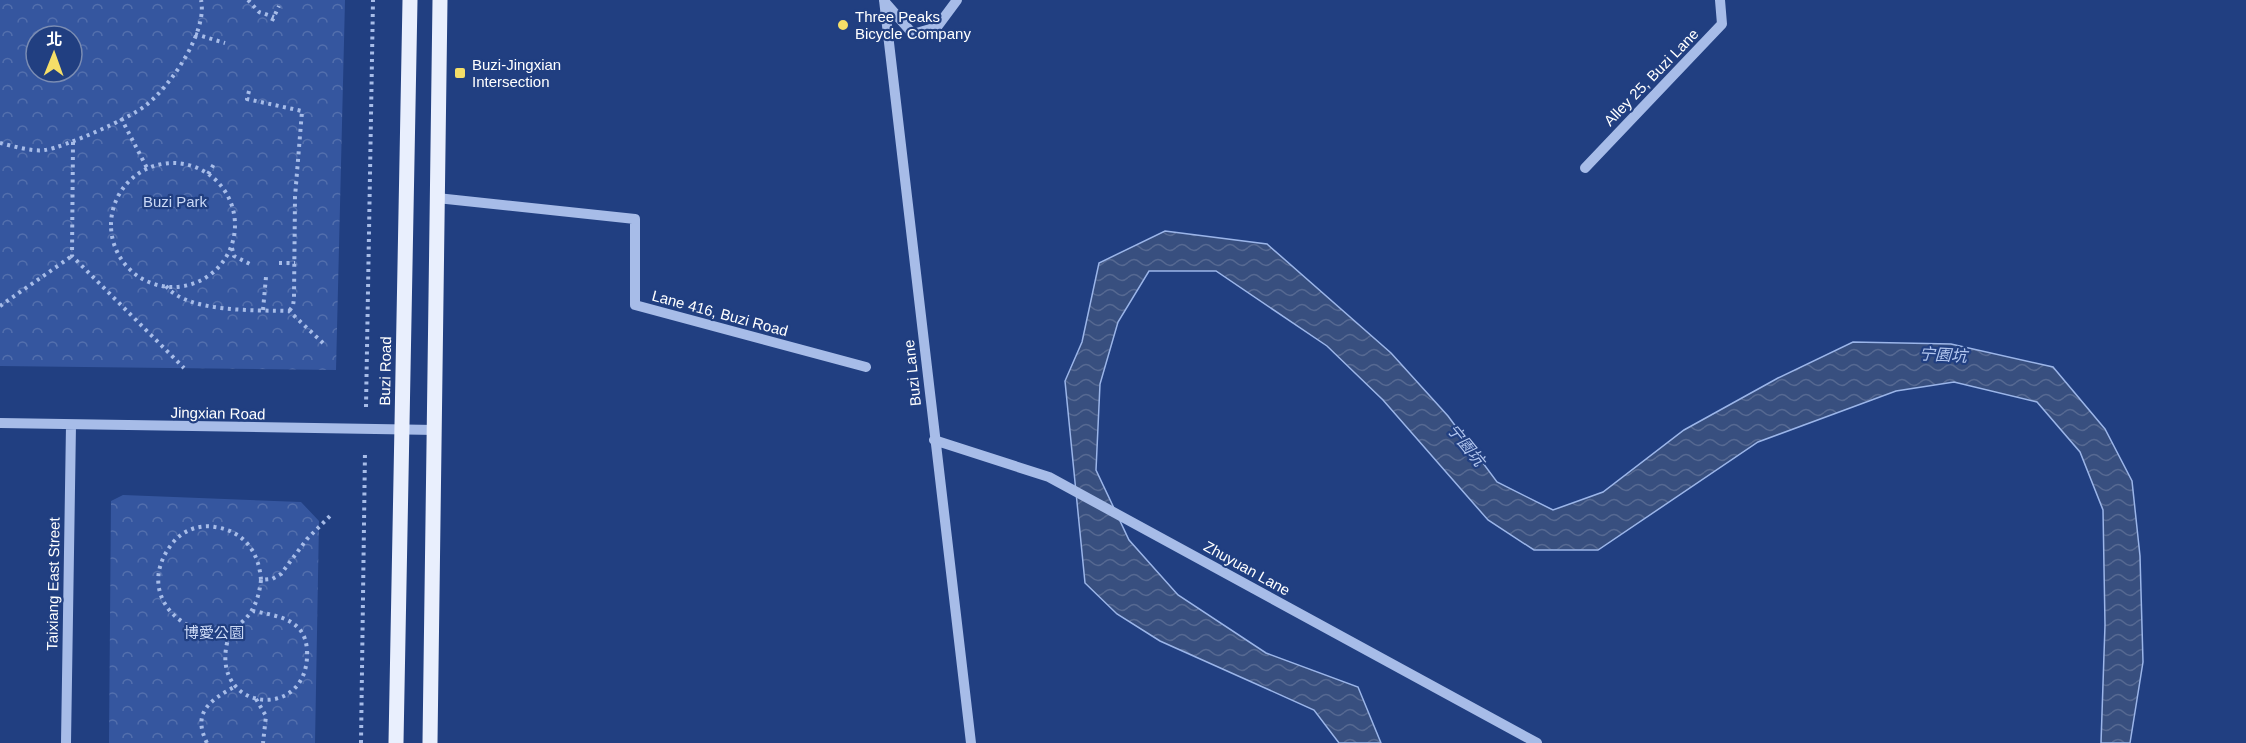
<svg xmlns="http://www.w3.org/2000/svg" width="2246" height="743" font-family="Arial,'Noto Sans TC',sans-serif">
  <defs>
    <pattern id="park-crowns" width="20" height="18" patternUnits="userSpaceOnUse" patternTransform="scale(1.5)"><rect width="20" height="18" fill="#35569f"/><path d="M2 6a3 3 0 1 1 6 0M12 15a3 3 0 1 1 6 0" fill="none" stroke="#536fad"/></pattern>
    <pattern id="water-waves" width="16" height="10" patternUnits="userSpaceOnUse" patternTransform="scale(1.5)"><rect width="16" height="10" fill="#384f7f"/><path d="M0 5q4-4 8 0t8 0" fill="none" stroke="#566992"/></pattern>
  </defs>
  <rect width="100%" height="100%" fill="#213f81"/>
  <path fill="url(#park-crowns)" fill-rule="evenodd" d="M0,0H345L336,370L0,366ZM36,36H72V72H36Z
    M123,495L301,502L319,521L315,743H109L111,501Z"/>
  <path fill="url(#water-waves)" stroke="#9bb5e9" stroke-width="1.5" d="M1165,231L1267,244L1391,353L1448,416L1497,482L1553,510L1603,492L1684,430L1778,378L1853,342L1951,344L2053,367L2105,429L2132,481L2140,556L2143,662L2130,743H2101L2105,625L2103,510L2080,452L2037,402L1954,382L1896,391L1758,442L1598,550H1534L1488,520L1383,400L1327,346L1216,271H1149L1118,322L1100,384L1096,470L1129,540L1178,595L1266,653L1358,687L1381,743H1339L1314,710L1160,641L1117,614L1085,583L1065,381L1082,342L1099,263Z"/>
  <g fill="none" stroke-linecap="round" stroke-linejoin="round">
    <path stroke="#a7bce8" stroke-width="4" stroke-dasharray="3 4.5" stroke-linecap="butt" d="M248,0L259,12L274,17
      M272,21L279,6
      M195,34L225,43
      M249,91L247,99L302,111L295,197L294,298L293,306L289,311
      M121,118L147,168
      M73,142L72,256L184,368
      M0,143C13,146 32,152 45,150C65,147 130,118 145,106C170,87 208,32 201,0
      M111 225a62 62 0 1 1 124 0a62 62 0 1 1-124 0Z
      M208,174L214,164
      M232,248L234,256L250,264
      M279,263H295
      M166,286C187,313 256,310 289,311L323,343
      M0,306L72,256
      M263,310L266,277
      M366,407L373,0
      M261,580C251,679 117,618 171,545C181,531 198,524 215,527C244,531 259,552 261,580L272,579L281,574L307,539L330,516
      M232,628C197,711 311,727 307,650C305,619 278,616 253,611
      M256,699L266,716L263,743
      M207,743C192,713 209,701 234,687
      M361,743L365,451"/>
    <path stroke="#a7bce8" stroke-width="10" d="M884,0L971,743
      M884,1L913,34L937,27L957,0
      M1585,168L1722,24L1720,0
      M437,198L635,219V305L866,367
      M0,423L436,430
      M934,440L1049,477L1537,743
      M66,743L71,425"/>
    <path stroke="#e9effd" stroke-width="15" d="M396,743L410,0
      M430,743L440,0"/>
  </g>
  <g fill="#f5de68" stroke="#213f81" stroke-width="2">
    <circle cx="843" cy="25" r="6"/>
    <rect x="454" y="67" width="12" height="12" rx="3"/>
  </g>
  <g text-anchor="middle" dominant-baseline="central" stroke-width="4.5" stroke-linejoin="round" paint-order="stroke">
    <g font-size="15" fill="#fff" stroke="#213f81" text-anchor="start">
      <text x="855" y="16">Three Peaks<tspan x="855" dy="17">Bicycle Company</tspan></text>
      <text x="472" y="64">Buzi-Jingxian<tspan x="472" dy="17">Intersection</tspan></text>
    </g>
    <g font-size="15" fill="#fff" stroke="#213f81">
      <text transform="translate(1651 77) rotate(-46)">Alley 25, Buzi Lane</text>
      <text transform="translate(720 313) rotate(15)">Lane 416, Buzi Road</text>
      <text transform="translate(385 371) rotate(-89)">Buzi Road</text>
      <text transform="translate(912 373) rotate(-96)">Buzi Lane</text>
      <text transform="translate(218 413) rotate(1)">Jingxian Road</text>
      <text transform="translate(1247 568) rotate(29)">Zhuyuan Lane</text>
      <text transform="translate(53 584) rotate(-89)">Taixiang East Street</text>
    </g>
    <g font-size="15" fill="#cbd9f6" stroke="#213f81">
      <text x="175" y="201">Buzi Park</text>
      <text x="214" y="632">博愛公園</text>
    </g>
    <g font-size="16" font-style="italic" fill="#b2c6ef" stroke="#213f81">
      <text transform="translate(1943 355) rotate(3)">宁園坑</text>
      <text transform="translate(1466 445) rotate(51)">宁園坑</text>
    </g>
  </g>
  <g transform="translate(54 54) rotate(1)"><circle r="28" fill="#213f81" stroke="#7a8cb3" stroke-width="1.5"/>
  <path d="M0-4.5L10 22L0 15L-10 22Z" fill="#f5de68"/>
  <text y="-9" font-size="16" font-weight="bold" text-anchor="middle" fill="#ffffff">北</text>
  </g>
</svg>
